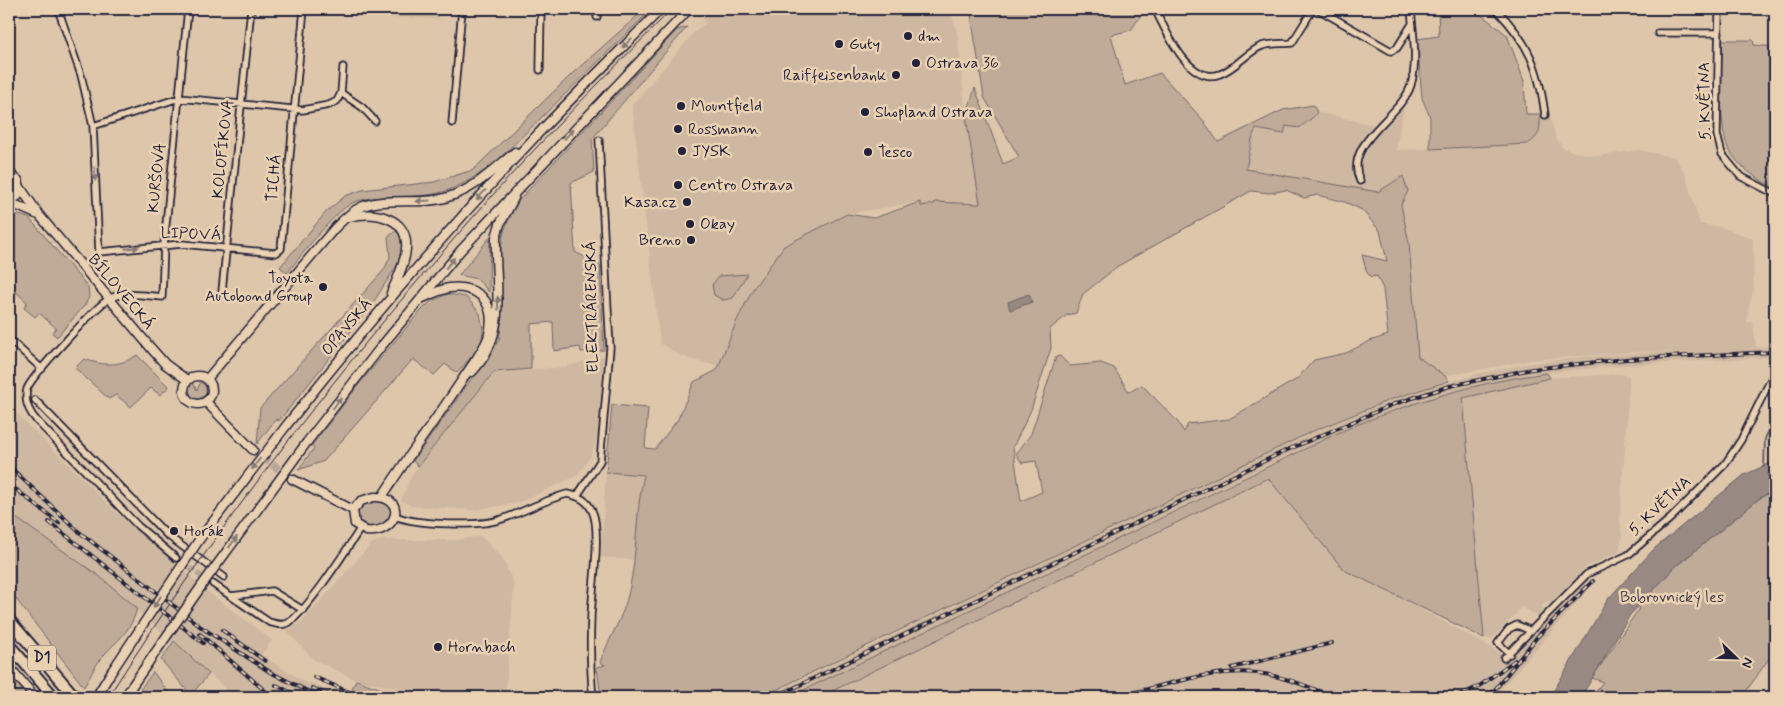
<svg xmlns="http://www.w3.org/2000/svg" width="1784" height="706" font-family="Mynerve,sans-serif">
  <rect width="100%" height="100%" fill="#dec6ab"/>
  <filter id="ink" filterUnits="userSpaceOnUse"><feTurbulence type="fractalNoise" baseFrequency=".02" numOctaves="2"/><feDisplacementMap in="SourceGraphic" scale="10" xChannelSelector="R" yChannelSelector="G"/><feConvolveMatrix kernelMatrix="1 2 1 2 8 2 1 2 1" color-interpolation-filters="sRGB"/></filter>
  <g filter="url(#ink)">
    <path fill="#ceb8a1" d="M384,9H439V19L384,17Z
      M708,9H950L957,31L966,117L981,204L935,202V204L920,206L919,202L847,214L784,246L753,289L737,320L720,365L703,363L681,356L660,343L632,105L697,29L706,24L702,15Z
      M1397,101L1404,106L1396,150L1528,144L1540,132V114L1550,115L1555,136L1562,147L1573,152L1598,156L1638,150L1674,157L1684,171L1700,224L1721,227L1753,239L1754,289L1749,305L1747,322H1753L1756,347L1775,346V357L1626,365L1533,374L1479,385L1396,409L1287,456L803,691L789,697H761L799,681L1282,446L1392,399L1477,374L1531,363L1593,356L1678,351L1632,352L1531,360L1445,376L1418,357L1409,243L1401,205L1408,191L1404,176L1378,192L1246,169L1253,135L1256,129L1284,134L1286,126L1314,117L1317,112L1373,125Z
      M604,356L598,435L591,456L577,476L517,503L473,510L411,506L401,500L412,474L494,372L565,367Z
      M1619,374L1629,376V384L1620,518L1622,537L1619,552L1586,567L1553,601L1542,605L1544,612L1538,617L1522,607L1492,639L1484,638L1463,398L1550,378Z
      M9,406L121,517L213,596L272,640L261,655L308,684L310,683L337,694L336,697H289L277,691L274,692L280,697H235L99,576L9,513Z
      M606,472L645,475L636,560L601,557Z
      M1269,478L1344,570L1394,594L1497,651L1507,661L1583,583L1591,578L1595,582L1494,697H820Z
      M480,536L502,557L514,585L505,697H443L356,680L313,659L287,631L303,621L372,543L382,540H458Z"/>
    <path fill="#bfab98" stroke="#70666a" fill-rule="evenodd" d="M645,9H652L493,165C472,179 453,192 428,195C406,198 371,194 352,203C332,214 303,254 287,273L280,267L327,211L345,196L362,190L434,182L473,170L573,73Z
      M970,9H1145L1131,30L1111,35L1125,85L1160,73L1203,120L1218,142L1283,110L1313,105L1317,112C1313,119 1305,123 1299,128L1286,126L1284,134L1256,129L1253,135L1246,169L1378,192L1403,176L1408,191L1401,205L1409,243L1418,357L1445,376L1449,381L1392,399L1311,432L761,697H601L597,667L605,665L600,662C609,638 624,616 629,591C638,553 635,511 644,475L606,472L612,405L648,408L645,448L655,449L678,419L694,382L717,370L737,320L753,289L784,246L847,214L874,218L920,202L921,206L934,204L935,202L980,204L966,117L975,88L1003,164L1019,157L984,97ZM1286,190L1304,198L1317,195L1345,202L1362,210L1380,231L1387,261L1362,255L1367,273L1371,277L1377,276L1383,289L1388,335L1370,341L1346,353L1314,360L1297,379L1229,419L1188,424L1184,432L1177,421L1142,385L1129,392L1114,368L1101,363L1070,366L1060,356L1056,357L1031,434L1016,454L1022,463L1036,461L1042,492L1021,501L1013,447L1031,410L1051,348L1050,329L1067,315L1076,313L1083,294L1118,266L1251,191L1270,193Z
      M1438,9H1474L1507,35L1524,81L1526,114H1540C1540,130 1541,135 1528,144L1430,149V117L1422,98L1417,39L1439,36Z
      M687,27L592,139L594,172L571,183L575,252L600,265L604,350L581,352L580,347L554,351L553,322L531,324V369L494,372L418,466L413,461L499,340C506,305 496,270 503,235C506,223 514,211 519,200L677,30Z
      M1722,40H1753L1754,45L1775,47V188C1758,180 1737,166 1728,148C1718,127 1722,66 1722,40Z
      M9,212L29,218L88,287L89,297L85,305L57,337L52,333L56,328L39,313L35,317L24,308L27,302L16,292L9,299Z
      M396,231L401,236L402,248L397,265L371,306L279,421L276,419L257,444L260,408L384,270L390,257L388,237Z
      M490,237L489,292L477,279L459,275Z
      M747,274L733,298L723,300L714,295L712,285L719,276Z
      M448,294L466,297L480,313L483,330L481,346L457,373L445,364L434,375L413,359L324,461L298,470L314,448L312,445L363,379L418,314L431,301Z
      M137,355L169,387L160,395L151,388L131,407L116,395L109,399L75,368L84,359C104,366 119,367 137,355Z
      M1547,373L1550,378L1463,398L1484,638L1344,570L1268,478L820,697H789L1342,431C1408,403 1476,382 1547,373Z
      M201,381L206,388V394L199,399H194L188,393V387L192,382L197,390Z
      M1775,490V650L1742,697H1591L1603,682L1592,678L1638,610L1640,605L1674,568L1760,498Z
      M372,501L386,503L392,513L388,522C376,528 369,529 358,522L357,512L363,504Z
      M9,513L99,576L137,608C132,631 117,640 103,656C95,665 90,677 84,687L9,590Z
      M174,641L209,674L191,695L161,660Z
      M153,672L172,697H132L136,690L139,691Z
      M356,680L404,697H375L352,689Z
      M9,682L18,684L29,697H9Z"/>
    <path fill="#988982" stroke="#696066" d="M1029,294L1032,302L1010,310L1008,302Z
      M1775,461V490L1760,498L1674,568L1630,615L1581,697H1550L1608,599L1655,548L1744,475Z"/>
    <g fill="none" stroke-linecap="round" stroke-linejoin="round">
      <path stroke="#696066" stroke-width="2" d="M1764,467L1765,439L1775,416"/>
      <path stroke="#b8a595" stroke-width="5.5" stroke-dasharray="5.5 3" stroke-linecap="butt" d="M176,558L209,582"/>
      <path stroke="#b8a595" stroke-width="8" stroke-dasharray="8 4" stroke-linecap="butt" d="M253,450L292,479"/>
      <g stroke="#22223b" stroke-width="9">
        <path id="street" d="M58,9L81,75L93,126L99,252L182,244L276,253L281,249L304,9
          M1155,9C1165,29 1189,86 1220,74C1236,68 1247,52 1262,46C1270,43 1283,44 1292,43L1313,9
          M1318,9L1391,51L1397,48L1412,24
          M1496,9C1529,43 1539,68 1545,115
          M1719,9L1717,135L1722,154L1740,176L1775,194
          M597,17V9
          M1658,33H1719
          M540,70L541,9
          M341,93L362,107L375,121
          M452,123L462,9
          M93,126L179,98L303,110L329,105L337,101L341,93L343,67
          M9,168L15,178
          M1360,181C1342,143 1402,116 1411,85C1418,61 1413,33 1411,9
          M222,291L251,9
          M9,339L42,369
          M35,400L167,535L224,577
          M577,496L600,461L610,348L599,140
          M395,516C417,525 480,527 502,519C524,512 544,500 567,494C579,496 588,500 593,513C601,533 592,592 591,616C590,643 590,670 593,697
          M176,558L138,526L37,421C29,412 24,401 27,389C31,377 97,305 109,299C122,291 147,296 162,297L164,244L188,9
          M213,584L269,622C276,624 282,626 288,623C306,613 347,549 360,529
          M231,596L272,591L303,610
          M1510,654L1498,643L1509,629L1517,625L1531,631
          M1504,658L1587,574L1628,555L1671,518L1725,464L1741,440L1775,371"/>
      </g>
      <g stroke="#22223b" stroke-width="11">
        <path id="secondary" d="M9,176L18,180L20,187L18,196L9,201
          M20,187L40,216L150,347L165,364L187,380
          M9,202L36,214
          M349,217C373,211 409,216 406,249C405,264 397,279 391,293
          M472,372C510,332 494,287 496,237L500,224L514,198
          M184 390a14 14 0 1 1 28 0a14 14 0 1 1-28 0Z
          M207,379L334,229C342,221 351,211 361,207C385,196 422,206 448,197C475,189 493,170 515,152
          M206,402L253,450
          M286,426C365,326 448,229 536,136C577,92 620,51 661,9
          M307,442L380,348L461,250L689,9
          M292,479L353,510
          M374,497C408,496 398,535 366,531L355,524L353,510L361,501Z
          M382,497C407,457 436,420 462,380C471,366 482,353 488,338C493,322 492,302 477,293C457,282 441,289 423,298
          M9,674L13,671L35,697
          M96,697L112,671
          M125,697L132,686"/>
      </g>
      <g stroke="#22223b" stroke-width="14">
        <path id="highway" d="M9,620L75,697
          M9,645L54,697"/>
      </g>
      <use href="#street" stroke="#ead1b2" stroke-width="5.5"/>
      <use href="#secondary" stroke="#ead1b2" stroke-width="8"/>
      <use href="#highway" stroke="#ead1b2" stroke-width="10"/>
      <path stroke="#22223b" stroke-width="1" d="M108,697C219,524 345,360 483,206C543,138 608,74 672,9"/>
      <g stroke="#22223b" stroke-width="4">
        <path id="rail" d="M9,466L78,531L201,627L270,672L319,697
          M9,484L59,523
          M49,522L203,643
          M222,630L265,661
          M200,634L272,697
          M1232,668L1332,643
          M314,677L361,697
          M276,685L292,693
          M312,688L334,697
          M1128,694C1170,684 1213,669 1257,673C1284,676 1309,687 1334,697
          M775,697L1285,451L1394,404L1450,386L1532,369L1626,359L1775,352
          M1454,697L1478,687L1515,660
          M1489,697L1537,637L1593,581"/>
      </g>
      <use href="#rail" stroke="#ead1b2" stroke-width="2" stroke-dasharray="5.5" stroke-linecap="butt"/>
      <g stroke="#22223b" stroke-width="11" stroke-linecap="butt">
        <path id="secondary-bridge" d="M112,671L199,540L286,426
          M132,686L205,581L307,442"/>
      </g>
      <use href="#secondary-bridge" stroke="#ead1b2" stroke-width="8"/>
    </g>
    <defs><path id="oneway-solid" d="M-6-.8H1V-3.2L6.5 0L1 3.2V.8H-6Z" transform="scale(1.25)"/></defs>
    <g fill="#867a76">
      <use href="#oneway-solid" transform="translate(627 43) rotate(135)"/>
      <use href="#oneway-solid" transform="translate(569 134) rotate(-47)"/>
      <use href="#oneway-solid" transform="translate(95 174) rotate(87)"/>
      <use href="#oneway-solid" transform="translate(481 195) rotate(132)"/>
      <use href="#oneway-solid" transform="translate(423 201) rotate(177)"/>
      <use href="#oneway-solid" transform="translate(132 248) rotate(-7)"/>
      <use href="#oneway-solid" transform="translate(450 263) rotate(-50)"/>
      <use href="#oneway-solid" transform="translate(498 303) rotate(-92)"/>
      <use href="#oneway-solid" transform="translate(337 403) rotate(-53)"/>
      <use href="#oneway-solid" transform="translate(256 464) rotate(127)"/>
      <use href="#oneway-solid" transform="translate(233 542) rotate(-54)"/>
      <use href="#oneway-solid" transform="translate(157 602) rotate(123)"/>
    </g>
  </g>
  <g fill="#22223b" stroke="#ead1b2" stroke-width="2">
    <circle cx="908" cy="36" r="5"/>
    <circle cx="839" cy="44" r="5"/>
    <circle cx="916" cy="63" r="5"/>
    <circle cx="896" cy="75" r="5"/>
    <circle cx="681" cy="106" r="5"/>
    <circle cx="865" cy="112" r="5"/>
    <circle cx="678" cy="129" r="5"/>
    <circle cx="682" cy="151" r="5"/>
    <circle cx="868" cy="152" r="5"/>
    <circle cx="678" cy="185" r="5"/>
    <circle cx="687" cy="202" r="5"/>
    <circle cx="690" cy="224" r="5"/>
    <circle cx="691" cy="240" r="5"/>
    <circle cx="323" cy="287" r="5"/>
    <circle cx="174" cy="531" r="5"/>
    <circle cx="438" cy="647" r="5"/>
  </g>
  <g text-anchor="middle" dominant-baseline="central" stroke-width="5" stroke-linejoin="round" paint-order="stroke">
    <rect fill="#ead1b2" stroke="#5e565f" stroke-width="1" x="28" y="645.5" width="28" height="25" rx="4"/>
    <g font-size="15" font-weight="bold" fill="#22223b">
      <text x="42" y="658">D1</text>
    </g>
    <g font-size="16" fill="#22223b" stroke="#ead1b2" text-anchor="start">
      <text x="918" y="36">dm</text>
      <text x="849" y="44">Guty</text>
      <text x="926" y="63">Ostrava 36</text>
      <text x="886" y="75" text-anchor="end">Raiffeisenbank</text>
      <text x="691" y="106">Mountfield</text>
      <text x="875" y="112">Shopland Ostrava</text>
      <text x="688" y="129">Rossmann</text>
      <text x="692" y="151">JYSK</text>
      <text x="878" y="152">Tesco</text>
      <text x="688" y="185">Centro Ostrava</text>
      <text x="677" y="202" text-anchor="end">Kasa.cz</text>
      <text x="700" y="224">Okay</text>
      <text x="681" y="240" text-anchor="end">Breno</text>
      <text x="313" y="278" text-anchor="end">Toyota<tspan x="313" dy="18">Autobond Group</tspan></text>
      <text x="184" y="531">Horák</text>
      <text x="448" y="647">Hornbach</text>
    </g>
    <g font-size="16" fill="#22223b" stroke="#ead1b2">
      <text transform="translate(1705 101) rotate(-91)">5. KVĚTNA</text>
      <text transform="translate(223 149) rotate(-84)">KOLOFÍKOVA</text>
      <text transform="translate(157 178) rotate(-84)">KURŠOVA</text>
      <text transform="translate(274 178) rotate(-85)">TICHÁ</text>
      <text transform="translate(191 234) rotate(2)">LIPOVÁ</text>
      <text transform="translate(121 292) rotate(50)">BÍLOVECKÁ</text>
      <text transform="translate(592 307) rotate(-91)">ELEKTRÁRENSKÁ</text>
      <text transform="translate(347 327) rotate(-50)">OPAVSKÁ</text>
      <text transform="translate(1660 506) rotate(-43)">5. KVĚTNA</text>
    </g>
    <g font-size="16" fill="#413d4e" stroke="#ead1b2">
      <text x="1672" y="597">Bobrovnický les</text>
    </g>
  </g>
  <rect width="1784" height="706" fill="none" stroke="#ead1b2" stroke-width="30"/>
  <rect x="15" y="15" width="1754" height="676" fill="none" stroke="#22223b" stroke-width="2" filter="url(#ink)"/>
  <g transform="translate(1736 658) rotate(113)" stroke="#ead1b2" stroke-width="4" paint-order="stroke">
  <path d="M0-4L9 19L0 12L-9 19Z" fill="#22223b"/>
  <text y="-8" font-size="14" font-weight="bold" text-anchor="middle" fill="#22223b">N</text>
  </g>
</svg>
